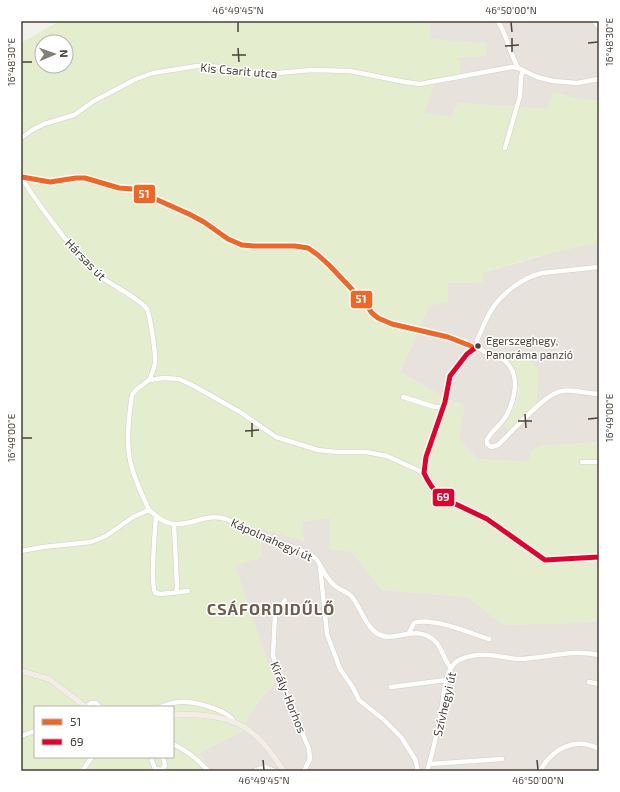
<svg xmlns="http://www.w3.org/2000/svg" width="620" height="792" font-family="'Exo 2',sans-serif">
  <rect width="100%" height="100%" fill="#f3f1ee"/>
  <path fill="#e7e2db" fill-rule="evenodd" d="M430,21H599V101L579,99L553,93L548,109L459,103L451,117L424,113L437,76L460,75L459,57L485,56L487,44L429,39Z
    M599,239V442L540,446L529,462L477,459L459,438L444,397L400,372L429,306L447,283H472L483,281V273ZM510,360L537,391V399L511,413L517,399L519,382L517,372Z
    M330,518L352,552L382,590L468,597L503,625L576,623L599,620V771H211L199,753L245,730L247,717L274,683L235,566L260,528L304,541L302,521Z"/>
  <path fill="#e4edce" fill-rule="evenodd" d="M55,21H430L429,39L487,44L486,56L459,57L461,75L437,77L424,113L451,117L459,103L548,109L553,92L579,99L599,101V239H597L596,243L535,257L483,273V281L472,283H448V302L429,306L400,372L444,397L465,405L459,438L477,459L529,462L530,451L540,446L599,442V620L576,623L503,625L468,597L382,590L352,552L329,549L330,518L302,521L304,541L260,528L262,557L235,566L274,683L247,717L245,730L199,753L211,771H21V43L56,23ZM42,42H66V66H42ZM35,707H173V757H35Z
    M517,352L534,364L539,371L537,399L535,406L511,430L508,431L506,429L505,425C506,419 511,414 514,408C522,392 520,374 510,360L514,354Z"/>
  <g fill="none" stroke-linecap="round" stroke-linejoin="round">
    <g stroke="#d1cecb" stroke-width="5.5">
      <path id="minor" d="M498,21C507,36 510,53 518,68
        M594,21L599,27
        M21,138L34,129L44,124L74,115L94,101L136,79L153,73L197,66H212L257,74H267L311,70L350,71L405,82L420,84L512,67L518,68L537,77L553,81L577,83L599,79
        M505,148L520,96L521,77L523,70
        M21,176C33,198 48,216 63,236C75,250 86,265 100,276C111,285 141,299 147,309C150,315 156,355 155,363C154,369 152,374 149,380
        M22,177L50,182L76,178H85L119,188L133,189L189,214L204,222L228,239L242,245L254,246H295L308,248L318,255L329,265L364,302L372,313L378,318L392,324L448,337L471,346L473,348
        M478,346L467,354L450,376L445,402L426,457L424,473L427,479L432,487L445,499L487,519L545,560L599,557
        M478,346C483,355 497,354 505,361C521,374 515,400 506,416C501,425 491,431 487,440V444L491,447L498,445C512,432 545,393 562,391C574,389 587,394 599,394
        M478,346L477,340C482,330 486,318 492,309C502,293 524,277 542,273L599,267
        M403,397L435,407H443
        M582,462H599
        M424,473L387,456L366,452H337L318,450L276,437L240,412L194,386L179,379L164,378L149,380L137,389L132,395C129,414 126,441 130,460C133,477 142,494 149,510C156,516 165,524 175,524C192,525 208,513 226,519C237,523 245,530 256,534C272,541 301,547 315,558C318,560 318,562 320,565C324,572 328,580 334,585C339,590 347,591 352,597C361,608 365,626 378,634C395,644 416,622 436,642C443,650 444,661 451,668
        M156,516C155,532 150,580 155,593L161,594L188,591
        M174,524L177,586L176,592
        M21,551L43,547L91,542L106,536L133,517L149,510
        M320,566L327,634L340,669L352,686L359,700L383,719L401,737L415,759L418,771
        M285,600L275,614L273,656L281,681L309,749L310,759L304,771
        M409,633L414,623C431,616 472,634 489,639
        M589,682L599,684
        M391,687L446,680
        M86,707L91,703H96L100,707
        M160,707C168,704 178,701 187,702C198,703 232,711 234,723
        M21,736L35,731
        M173,744C187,751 198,759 208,771
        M152,761L155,769L162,770L165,765L163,757
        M430,764L502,759
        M82,771L92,757
        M254,771L265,767L275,771
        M427,771C434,750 438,727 442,706C444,693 445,675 453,665C458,658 470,656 478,655C493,653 506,659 520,659C546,658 574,649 599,655
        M540,771C552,749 575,736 599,749"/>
    </g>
    <g stroke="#d5cabb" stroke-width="6">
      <path id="major" d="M21,671L49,679L86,707
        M173,715C197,713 231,716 250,731C264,741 274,757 284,771"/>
    </g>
    <use href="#minor" stroke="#fdfdfc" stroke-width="4.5"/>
    <use href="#major" stroke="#f2ede6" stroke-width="5.5"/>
    <g stroke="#fff" stroke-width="8">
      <path id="bus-1" d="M22,177L50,182L76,178H85L119,188L133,189L189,214L204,222L228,239L242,245L254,246H295L308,248L318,255L329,265L364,302L372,313L378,318L392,324L448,337L471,346L473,348"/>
    </g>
    <g stroke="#fff" stroke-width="8">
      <path id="bus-2" d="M478,346L467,354L450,376L445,402L426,457L424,473L427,479L432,487L445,499L487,519L545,560L599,557"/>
    </g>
    <use href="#bus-1" stroke="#f26522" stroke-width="5"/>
    <use href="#bus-2" stroke="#e4002b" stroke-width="5"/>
  </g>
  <path fill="none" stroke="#4a4139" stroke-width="1.5" d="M238,22V32M511,22L512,32M512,38V52M588,43L598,42M505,46L519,45M238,48L239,62M232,55H246M22,62H32M525,414L526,428M588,419L598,418M518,421H532M252,423V437M245,431L259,430M22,438H32M263,760L264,770M537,760L538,770"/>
  <circle fill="#4a4139" stroke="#fff" stroke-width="1.5" cx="478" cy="346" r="3.5"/>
  <g text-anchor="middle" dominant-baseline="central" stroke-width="3" stroke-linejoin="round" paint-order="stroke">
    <g font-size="11" fill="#4a4139" stroke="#fff" text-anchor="start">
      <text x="486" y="340">Egerszeghegy,<tspan x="486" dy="14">Panoráma panzió</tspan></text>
    </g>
    <g font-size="12" fill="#4a4139" stroke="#fff">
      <text transform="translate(239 70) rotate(5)">Kis Csarit utca</text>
      <text transform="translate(86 259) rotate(46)">Hársas út</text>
      <text transform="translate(272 539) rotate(24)">Kápolnahegyi út</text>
      <text transform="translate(289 697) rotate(68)">Király-Horhos</text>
      <text transform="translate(444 704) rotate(-77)">Szívhegyi út</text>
    </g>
    <g font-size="16" font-weight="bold" letter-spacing="1" fill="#6d5e50" stroke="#fff">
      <text x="271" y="608">CSÁFORDIDŰLŐ</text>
    </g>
  </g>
  <g stroke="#fff" stroke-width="1.5">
    <rect x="133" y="184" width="23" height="20" rx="4" fill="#f26522"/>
    <rect x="350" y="290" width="23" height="19" rx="4" fill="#f26522"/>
    <rect x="432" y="488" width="23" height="19" rx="4" fill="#e4002b"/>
  </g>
  <g font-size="11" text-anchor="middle" font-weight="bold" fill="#fff">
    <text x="144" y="198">51</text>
    <text x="361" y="303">51</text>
    <text x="443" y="501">69</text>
  </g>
  <rect width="620" height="792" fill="none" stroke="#ffffff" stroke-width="44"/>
  <rect x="34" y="706" width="140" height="52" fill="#ffffff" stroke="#b7b3b0"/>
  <rect x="42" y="719" width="20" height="6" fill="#f26522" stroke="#b7b3b0"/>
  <text x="70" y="726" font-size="12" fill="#4a4139">51</text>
  <rect x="42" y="739" width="20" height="6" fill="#e4002b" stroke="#b7b3b0"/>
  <text x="70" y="746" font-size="12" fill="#4a4139">69</text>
  <g transform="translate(54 54) rotate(88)"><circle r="19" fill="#ffffff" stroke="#b7b3b0"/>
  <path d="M0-3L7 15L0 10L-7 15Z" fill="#857f78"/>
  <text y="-6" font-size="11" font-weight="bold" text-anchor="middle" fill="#4a4139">N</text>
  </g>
  <rect x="22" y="22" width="576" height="748" fill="none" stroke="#4a4139" stroke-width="1.5"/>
  <g font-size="10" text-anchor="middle" fill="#4a4139">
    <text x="238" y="14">46°49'45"N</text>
    <text x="511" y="14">46°50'00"N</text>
    <text transform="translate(609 42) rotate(-90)" y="4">16°48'30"E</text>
    <text transform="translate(11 62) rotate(-90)" y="4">16°48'30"E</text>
    <text transform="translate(609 418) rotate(-90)" y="4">16°49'00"E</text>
    <text transform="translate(11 438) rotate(-90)" y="4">16°49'00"E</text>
    <text x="264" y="784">46°49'45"N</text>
    <text x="538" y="784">46°50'00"N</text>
  </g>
</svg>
